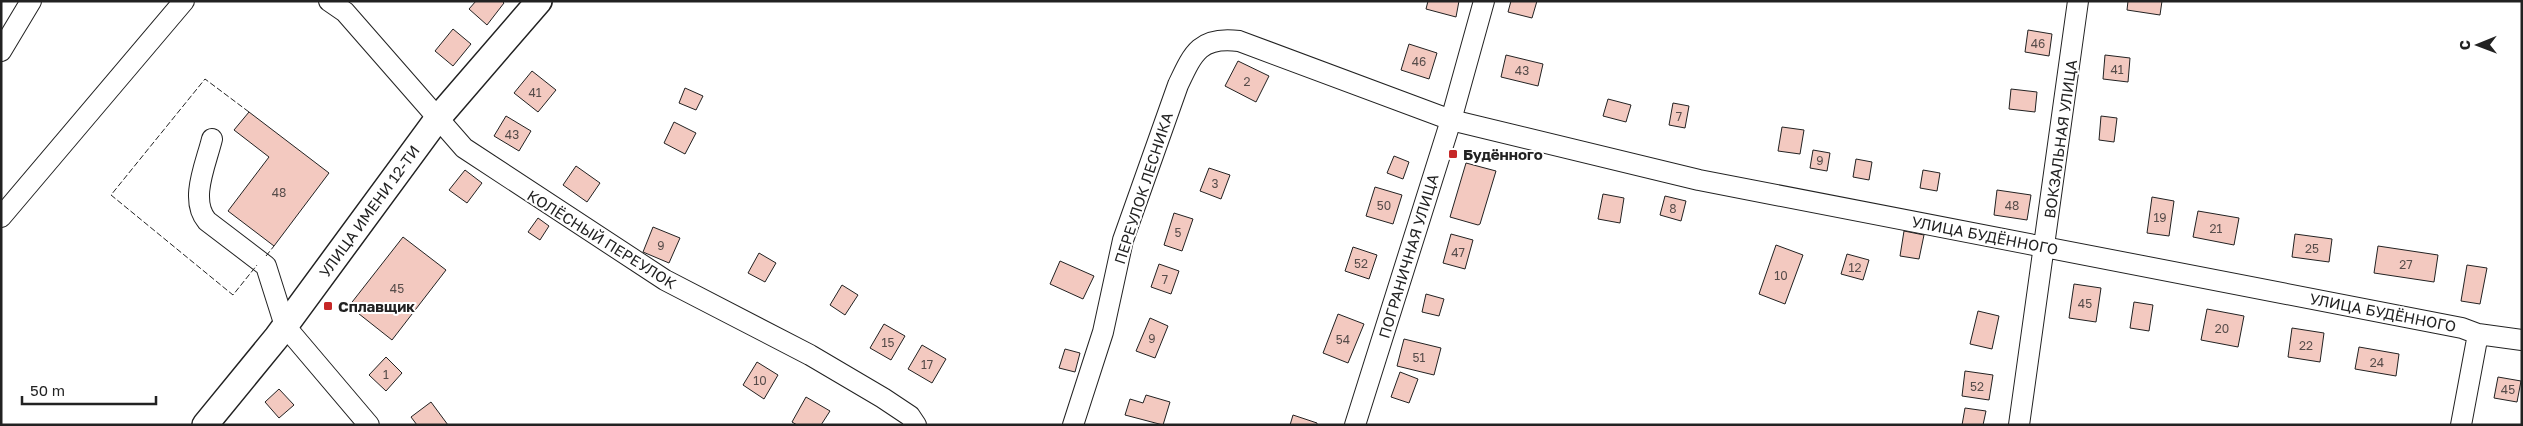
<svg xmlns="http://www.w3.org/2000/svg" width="2523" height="426" font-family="'Golos Text',sans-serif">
  <rect width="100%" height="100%" fill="#fff"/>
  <path fill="#f3c9c0" stroke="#222" d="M476,1H502L504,3L487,25L469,9Z
    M1428,1H1459L1456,17L1426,9Z
    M1511,1H1537L1532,18L1508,12Z
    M2128,1H2162L2160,15L2127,10Z
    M453,29L471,44L453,66L435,51Z
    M2028,30L2052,34L2049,56L2025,52Z
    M1409,44L1437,53L1429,79L1401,70Z
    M1506,55L1543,64L1538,86L1501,77Z
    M2105,55L2130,58L2128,82L2103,79Z
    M1238,61L1269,76L1256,102L1225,86Z
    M532,71L556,90L538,112L514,93Z
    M685,88L703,96L696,110L679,103Z
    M2011,89L2037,92L2035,112L2009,109Z
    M1608,99L1631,105L1626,122L1603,116Z
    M1673,103L1689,106L1685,128L1669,125Z
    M249,112L329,173L274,246L228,211L269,157L234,130Z
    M506,116L531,131L519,151L494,136Z
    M2101,116L2117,118L2114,142L2099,140Z
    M674,122L696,133L685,154L664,143Z
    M1782,127L1804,130L1800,154L1778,151Z
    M1813,150L1830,153L1827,171L1810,168Z
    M1394,156L1409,162L1403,179L1387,173Z
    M1856,159L1872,162L1869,180L1853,177Z
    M1466,163L1496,171L1480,224L1478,225L1450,217Z
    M576,166L600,183L587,202L563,185Z
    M1209,168L1230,175L1221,199L1200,191Z
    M465,170L482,183L467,203L449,190Z
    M1923,170L1940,173L1937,191L1920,188Z
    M1375,187L1402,195L1393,224L1366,216Z
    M1997,190L2031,195L2027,220L1994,215Z
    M1603,194L1624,198L1620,223L1598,219Z
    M1665,196L1686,201L1681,221L1660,215Z
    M2152,197L2174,201L2169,236L2147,233Z
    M2198,211L2239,218L2234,245L2193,237Z
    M1174,213L1193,219L1182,251L1164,245Z
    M538,218L549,226L540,240L528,232Z
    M653,227L680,238L669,263L643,252Z
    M1904,231L1924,235L1919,259L1900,256Z
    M1451,234L1473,240L1465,269L1443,263Z
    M2295,234L2332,239L2329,262L2292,257Z
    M403,237L446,270L392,340L349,306Z
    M1776,245L1803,255L1785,304L1759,294Z
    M2378,246L2438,255L2434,282L2374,273Z
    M1353,247L1377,255L1369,279L1345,271Z
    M759,253L776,263L765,282L748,273Z
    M1847,254L1869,260L1863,280L1841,274Z
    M1060,261L1094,276L1083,299L1050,284Z
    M1159,264L1179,271L1171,294L1151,287Z
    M2467,265L2487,268L2480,304L2461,301Z
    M2074,284L2101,288L2096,322L2069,318Z
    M842,285L858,295L845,315L830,305Z
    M1426,294L1444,299L1439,316L1422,312Z
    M2134,302L2153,305L2149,331L2130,328Z
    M2207,309L2244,316L2238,347L2201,340Z
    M1978,311L1999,316L1992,349L1970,344Z
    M1338,314L1364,324L1348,363L1323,353Z
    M1150,318L1168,326L1155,358L1136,351Z
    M884,324L905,336L891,360L870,348Z
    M2292,328L2324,333L2320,362L2288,357Z
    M1404,339L1441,348L1434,375L1397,366Z
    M922,345L946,359L932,383L908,369Z
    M2359,347L2399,354L2396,376L2355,369Z
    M1065,349L1080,353L1075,372L1059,368Z
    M386,357L402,373L386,391L369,375Z
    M757,362L778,375L764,399L743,385Z
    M1965,371L1993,375L1989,400L1962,396Z
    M1400,372L1418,379L1409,403L1391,397Z
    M2498,377L2521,381L2517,402L2494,398Z
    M279,389L294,405L279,418L265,402Z
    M1146,395L1170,402L1163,425L1125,415L1130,399L1143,403Z
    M806,397L830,411L821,425H797L792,422Z
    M431,402L448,425H417L411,417Z
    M1965,408L1986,411L1983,425H1962Z
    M1293,415L1317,423V425H1290Z"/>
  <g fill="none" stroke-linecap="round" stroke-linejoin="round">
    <g stroke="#222" stroke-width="22">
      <path id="minor" d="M329,1L345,12L464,148L665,280L810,355L883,398L910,416L916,425
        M1,51L31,1
        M212,139C206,164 189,200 207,221L266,266L285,326L369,425
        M1,217L184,1
        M1073,425L1103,332L1123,240L1178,85C1193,53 1200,36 1239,41L1451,120L1699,180L2462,328L2478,334L2522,340
        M1355,425L1451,120L1484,1
        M2019,425L2078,1
        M2461,425L2478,334"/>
    </g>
    <g stroke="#222" stroke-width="28">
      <path id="major" d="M205,425L277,337L438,118L539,1"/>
    </g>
    <use href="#minor" stroke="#fff" stroke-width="20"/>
    <use href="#major" stroke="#fff" stroke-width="25"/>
    <path stroke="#222" stroke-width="1" stroke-dasharray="6 2.5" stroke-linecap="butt" d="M911,1H912
      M249,112L205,79L111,195L233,295L257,265
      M266,256L274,246"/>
  </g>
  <g fill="#c62828" stroke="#fff" stroke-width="2">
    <rect x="1448" y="149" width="10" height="10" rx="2.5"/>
    <rect x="323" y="301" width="10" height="10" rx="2.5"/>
  </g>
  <g text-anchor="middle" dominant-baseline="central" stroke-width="4" stroke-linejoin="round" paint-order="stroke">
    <g font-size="12" fill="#564c4a">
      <text x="2038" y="43">46</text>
      <text x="1419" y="61">46</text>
      <text x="2117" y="69">41</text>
      <text x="1522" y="70">43</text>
      <text x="1247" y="81">2</text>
      <text x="535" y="92">41</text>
      <text x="1679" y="116">7</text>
      <text x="512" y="134">43</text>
      <text x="1820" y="160">9</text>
      <text x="1215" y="183">3</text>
      <text x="279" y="192">48</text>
      <text x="1384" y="205">50</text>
      <text x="2012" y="205">48</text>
      <text x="1673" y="208">8</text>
      <text x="2160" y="217">19</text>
      <text x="2216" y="228">21</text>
      <text x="1178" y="232">5</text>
      <text x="661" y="245">9</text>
      <text x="2312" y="248">25</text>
      <text x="1458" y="252">47</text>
      <text x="1361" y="263">52</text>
      <text x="2406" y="264">27</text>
      <text x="1855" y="267">12</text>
      <text x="1781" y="275">10</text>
      <text x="1165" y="279">7</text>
      <text x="397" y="288">45</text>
      <text x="2085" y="303">45</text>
      <text x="2222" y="328">20</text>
      <text x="1152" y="338">9</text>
      <text x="1343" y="339">54</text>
      <text x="888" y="342">15</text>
      <text x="2306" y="345">22</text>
      <text x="1419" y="357">51</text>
      <text x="2377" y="362">24</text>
      <text x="927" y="364">17</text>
      <text x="386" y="374">1</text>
      <text x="760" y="380">10</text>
      <text x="1977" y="386">52</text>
      <text x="2508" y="389">45</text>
    </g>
    <g font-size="15" fill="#222" stroke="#fff">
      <text transform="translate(2060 139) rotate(-82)">ВОКЗАЛЬНАЯ УЛИЦА</text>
      <text transform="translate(1143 188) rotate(-72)">ПЕРЕУЛОК ЛЕСНИКА</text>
      <text transform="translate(369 211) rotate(-54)">УЛИЦА ИМЕНИ 12-ТИ</text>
      <text transform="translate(1985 235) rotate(11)">УЛИЦА БУДЁННОГО</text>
      <text transform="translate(602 239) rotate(32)">КОЛЁСНЫЙ ПЕРЕУЛОК</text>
      <text transform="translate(1408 256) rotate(-73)">ПОГРАНИЧНАЯ УЛИЦА</text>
      <text transform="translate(2383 312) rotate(11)">УЛИЦА БУДЁННОГО</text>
    </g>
    <g font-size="15" font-weight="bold" fill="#222" stroke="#fff" text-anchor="start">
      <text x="1463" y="154">Будённого</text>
      <text x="338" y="306">Сплавщик</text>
    </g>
  </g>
  <rect width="2523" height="426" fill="none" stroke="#222222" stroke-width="5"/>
  <g transform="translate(2478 45) rotate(269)" stroke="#ffffff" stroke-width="4" paint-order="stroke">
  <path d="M0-4L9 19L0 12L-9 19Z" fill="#222222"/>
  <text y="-8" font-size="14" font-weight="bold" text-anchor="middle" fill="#222222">С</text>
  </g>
  <path d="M22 396v8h134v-8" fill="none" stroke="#222222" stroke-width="2.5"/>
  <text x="30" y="396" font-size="15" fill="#222222" stroke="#ffffff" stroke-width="4" paint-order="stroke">50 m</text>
</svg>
